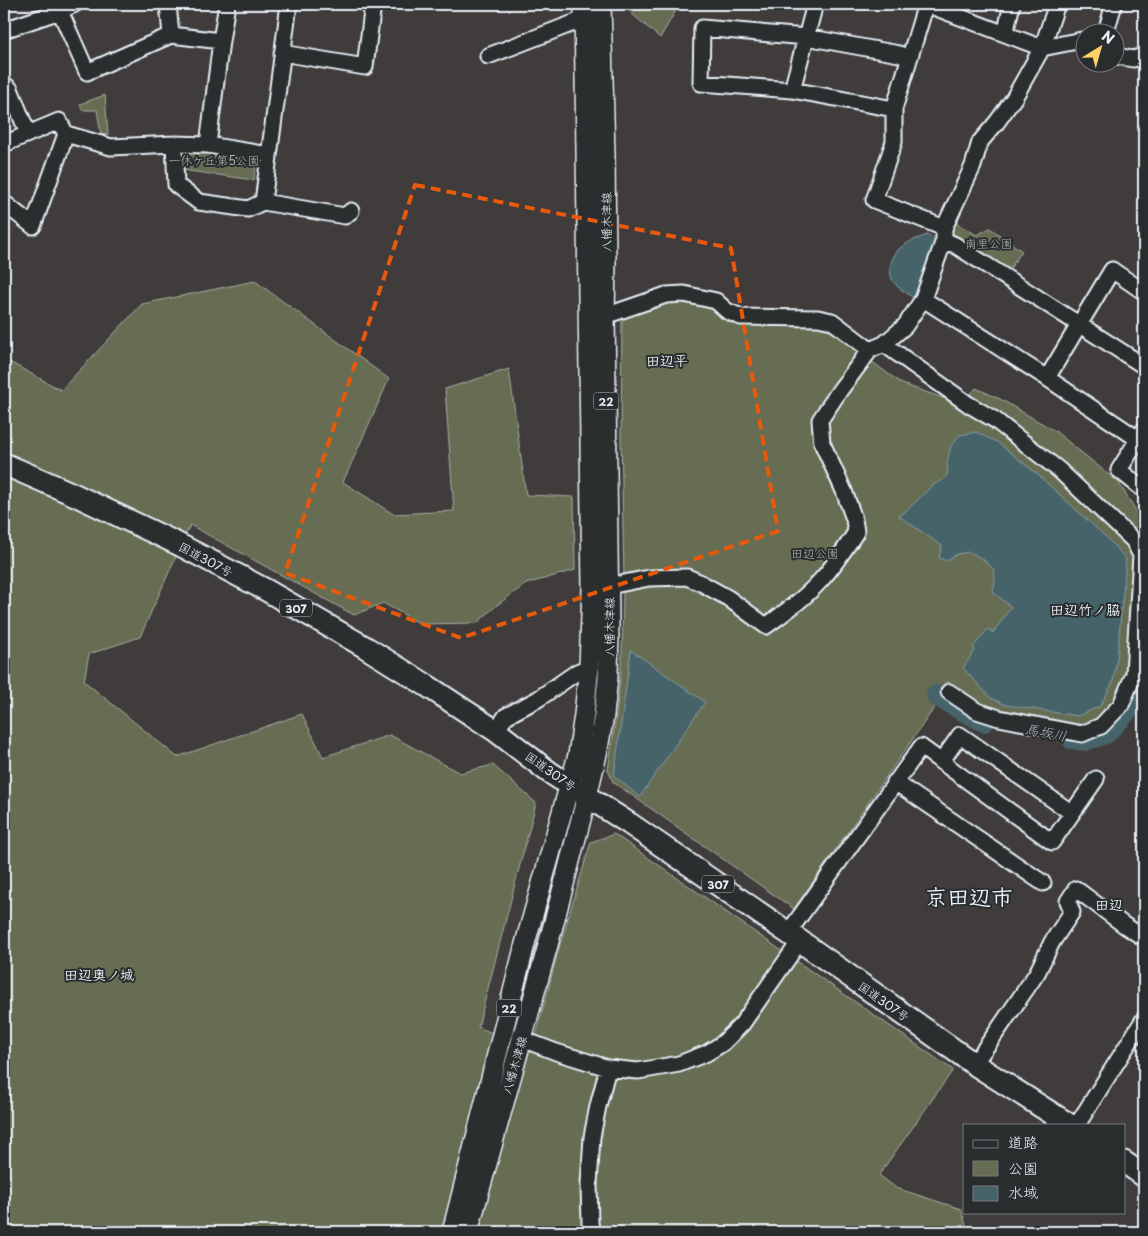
<svg xmlns="http://www.w3.org/2000/svg" width="1148" height="1236" font-family="'Playpen Sans','Klee One',sans-serif">
  <rect width="100%" height="100%" fill="#403c3c"/>
  <filter id="ink" filterUnits="userSpaceOnUse"><feTurbulence type="fractalNoise" baseFrequency=".02" numOctaves="2"/><feDisplacementMap in="SourceGraphic" scale="10" xChannelSelector="R" yChannelSelector="G"/><feConvolveMatrix kernelMatrix="1 2 1 2 8 2 1 2 1" color-interpolation-filters="sRGB"/></filter>
  <g filter="url(#ink)">
    <path fill="#666d52" stroke="#a7afa5" d="M637,4H677L679,5L660,38L631,13Z
      M105,95L108,135L101,134L97,110H82L80,104Z
      M174,144L248,151L256,163L254,180L175,169Z
      M950,220L977,235L990,228L1022,251L1009,270L946,231Z
      M255,281L389,379L343,482L393,514L454,511L445,389L509,369L526,495L574,497L575,570L526,584L497,605L477,623L421,624L383,603L354,615L190,525L140,637L89,654L84,681L177,757L302,714L323,757L390,735L460,773L493,765L536,803L478,1027L532,1050L559,948L591,842L614,834L953,1070L879,1175L896,1188L961,1209L968,1232H4V359L61,390L142,304Z
      M683,299L713,306L827,323L861,348L859,352L902,384L949,400L960,407L976,388L1000,399L1055,431L1119,483L1144,524V607L1135,682L1082,736L944,694L794,909L613,782L608,770C614,731 620,691 622,651C623,626 622,602 624,577L621,437L622,315L663,300Z"/>
    <path fill="#46636a" stroke="#879ca3" d="M927,235L935,238L936,248L914,298C909,295 903,291 898,287C886,276 889,260 899,249C906,242 919,238 927,235Z
      M976,432L997,442L1037,474L1107,538L1126,559L1117,658L1113,682L1100,706L1078,716L1006,705L991,698L963,668L975,650L973,647L988,629L993,633L1011,607L993,592L995,581L994,570L984,560L970,552L957,554L946,561L939,557L942,546L899,516L905,512L933,485L943,480L948,473L947,462L951,446L960,435Z
      M631,650L705,702L640,797L614,776Z"/>
    <g fill="none" stroke-linecap="round" stroke-linejoin="round">
      <path stroke="#46636a" stroke-width="22" d="M937,696L984,721
        M1072,738L1084,740L1106,733L1122,716L1139,696L1144,694"/>
      <g stroke="#e8f1f8" stroke-width="19">
        <path id="minor" d="M168,4L171,35
          M926,4L894,109V142L874,200L944,228
          M926,4L1042,48L1082,40L1086,41
          M60,11L87,72L171,35L221,41L208,145L269,155
          M4,30L60,11L75,4
          M1106,32L1114,4
          M1005,34L1012,4
          M221,41L227,4
          M282,53L365,67L373,4
          M488,56L584,19
          M1116,56L1133,59L1144,56
          M4,84L10,89L28,134
          M792,90L815,4
          M894,109L792,90L701,83L702,28L806,37L899,54L909,58
          M66,134L111,147L174,144L208,145
          M4,144L59,121L66,134L33,226L4,203
          M174,144L176,185L199,202L248,209L263,202L345,216L351,211
          M263,202L289,4
          M944,240L955,245L1144,366
          M923,299L1047,378L1138,439
          M605,316L666,295L684,294L716,301L727,311L741,317L818,318L832,321L870,350L884,344L905,326L923,299L944,240V228L973,166L980,142L997,122L1014,98L1042,48L1057,4
          M884,344L968,404L995,420L1059,470L1133,540L1141,555L1134,674L1121,705L1101,726L1082,734L999,718L977,711L949,692
          M1047,378L1112,270L1144,292
          M1144,430L1119,470L1144,490
          M609,586L649,578L687,577L701,583L728,598L766,626C785,612 805,598 821,580C834,566 845,549 856,532L854,519L844,491L822,443L820,420L840,390L870,350
          M496,731L506,716L538,699L577,672L589,667
          M941,762L960,735L1072,813
          M895,782L1043,883
          M788,933L921,747L1052,842L1096,779
          M522,1039L556,1052L608,1068L598,1106L592,1137L589,1184L590,1223L592,1232
          M974,1064L998,1030L1037,973L1052,942L1072,912L1068,901L1076,889L1124,925L1144,938
          M608,1068L638,1071L679,1064L707,1053L723,1043L742,1024L800,941
          M1077,1125L1144,1019"/>
      </g>
      <g stroke="#e8f1f8" stroke-width="22">
        <path id="major" d="M452,1232L526,940L578,755L584,715L589,667L592,588L584,4
          M468,1232L548,945L587,796L597,754L604,715L608,677L609,624L605,316L606,261L605,154L601,4"/>
      </g>
      <g stroke="#e8f1f8" stroke-width="25">
        <path id="highway" d="M4,464L73,494L176,543L266,590L365,647L426,685L496,731L549,772L630,824L800,941L974,1064L1070,1125
          M1124,1162L1144,1176"/>
      </g>
      <use href="#minor" stroke="#2a2d2e" stroke-width="15"/>
      <use href="#major" stroke="#2a2d2e" stroke-width="19"/>
      <use href="#highway" stroke="#2a2d2e" stroke-width="21"/>
    </g>
  </g>
  <path fill="none" stroke="#e8590c" stroke-width="4" stroke-dasharray="10 6" stroke-linejoin="round" d="M415,185L731,248L778,531L461,638L285,573Z"/>
  <g text-anchor="middle" dominant-baseline="central" stroke-width="4" stroke-linejoin="round" paint-order="stroke">
    <g fill="#2a2d2e" stroke="#afb6bb" stroke-width="1">
      <rect x="593.5" y="392.5" width="25" height="17" rx="4"/>
      <rect x="280" y="599.5" width="32" height="17" rx="4"/>
      <rect x="702" y="875.5" width="32" height="17" rx="4"/>
      <rect x="496.5" y="999.5" width="25" height="17" rx="4"/>
    </g>
    <g font-size="11" font-weight="bold" fill="#e8f1f8">
      <text x="606" y="401">22</text>
      <text x="296" y="608">307</text>
      <text x="718" y="884">307</text>
      <text x="509" y="1008">22</text>
    </g>
    <g font-size="12" fill="#aeb6ad" stroke="#2a2d2e">
      <text x="214" y="160">一休ケ丘第5公園</text>
      <text x="989" y="243">南里公園</text>
      <text x="815" y="553">田辺公園</text>
    </g>
    <g font-size="12" fill="#e8f1f8" stroke="#2a2d2e">
      <text transform="translate(606 222) rotate(-90)">八幡木津線</text>
      <text transform="translate(206 559) rotate(28)">国道307号</text>
      <text transform="translate(609 627) rotate(-90)">八幡木津線</text>
      <text transform="translate(551 771) rotate(35)">国道307号</text>
      <text transform="translate(884 1001) rotate(35)">国道307号</text>
      <text transform="translate(514 1065) rotate(-74)">八幡木津線</text>
    </g>
    <g font-size="14" font-weight="bold" fill="#e8f1f8" stroke="#2a2d2e">
      <text x="667" y="360">田辺平</text>
      <text x="1085" y="609">田辺竹ノ脇</text>
      <text x="1109" y="904">田辺</text>
      <text x="99" y="974">田辺奥ノ城</text>
    </g>
    <g font-size="14" font-style="italic" fill="#a7b8bf" stroke="#2a2d2e">
      <text transform="translate(1046 732) rotate(11)">馬坂川</text>
    </g>
    <g font-size="22" font-weight="bold" fill="#e8f1f8" stroke="#2a2d2e">
      <text x="969" y="895">京田辺市</text>
    </g>
  </g>
  <rect width="1148" height="1236" fill="none" stroke="#2a2d2e" stroke-width="20"/>
  <rect x="10" y="10" width="1128" height="1216" fill="none" stroke="#e8f1f8" stroke-width="2" filter="url(#ink)"/>
  <rect x="963" y="1124" width="162" height="90" fill="#2a2d2e" stroke="#767b7f"/>
  <rect x="973" y="1140" width="25" height="8" fill="#2a2d2e" stroke="#767b7f"/>
  <text x="1008" y="1148" font-size="15" fill="#e8f1f8">道路</text>
  <rect x="973" y="1161" width="25" height="15" fill="#666d52" stroke="#767b7f"/>
  <text x="1008" y="1174" font-size="15" fill="#e8f1f8">公園</text>
  <rect x="973" y="1186" width="25" height="15" fill="#46636a" stroke="#767b7f"/>
  <text x="1008" y="1198" font-size="15" fill="#e8f1f8">水域</text>
  <g transform="translate(1100 48) rotate(37)"><circle r="24" fill="#2a2d2e" stroke="#767b7f"/>
  <path d="M0-4L9 19L0 12L-9 19Z" fill="#ffd166"/>
  <text y="-8" font-size="14" font-weight="bold" text-anchor="middle" fill="#e8f1f8">N</text>
  </g>
</svg>
